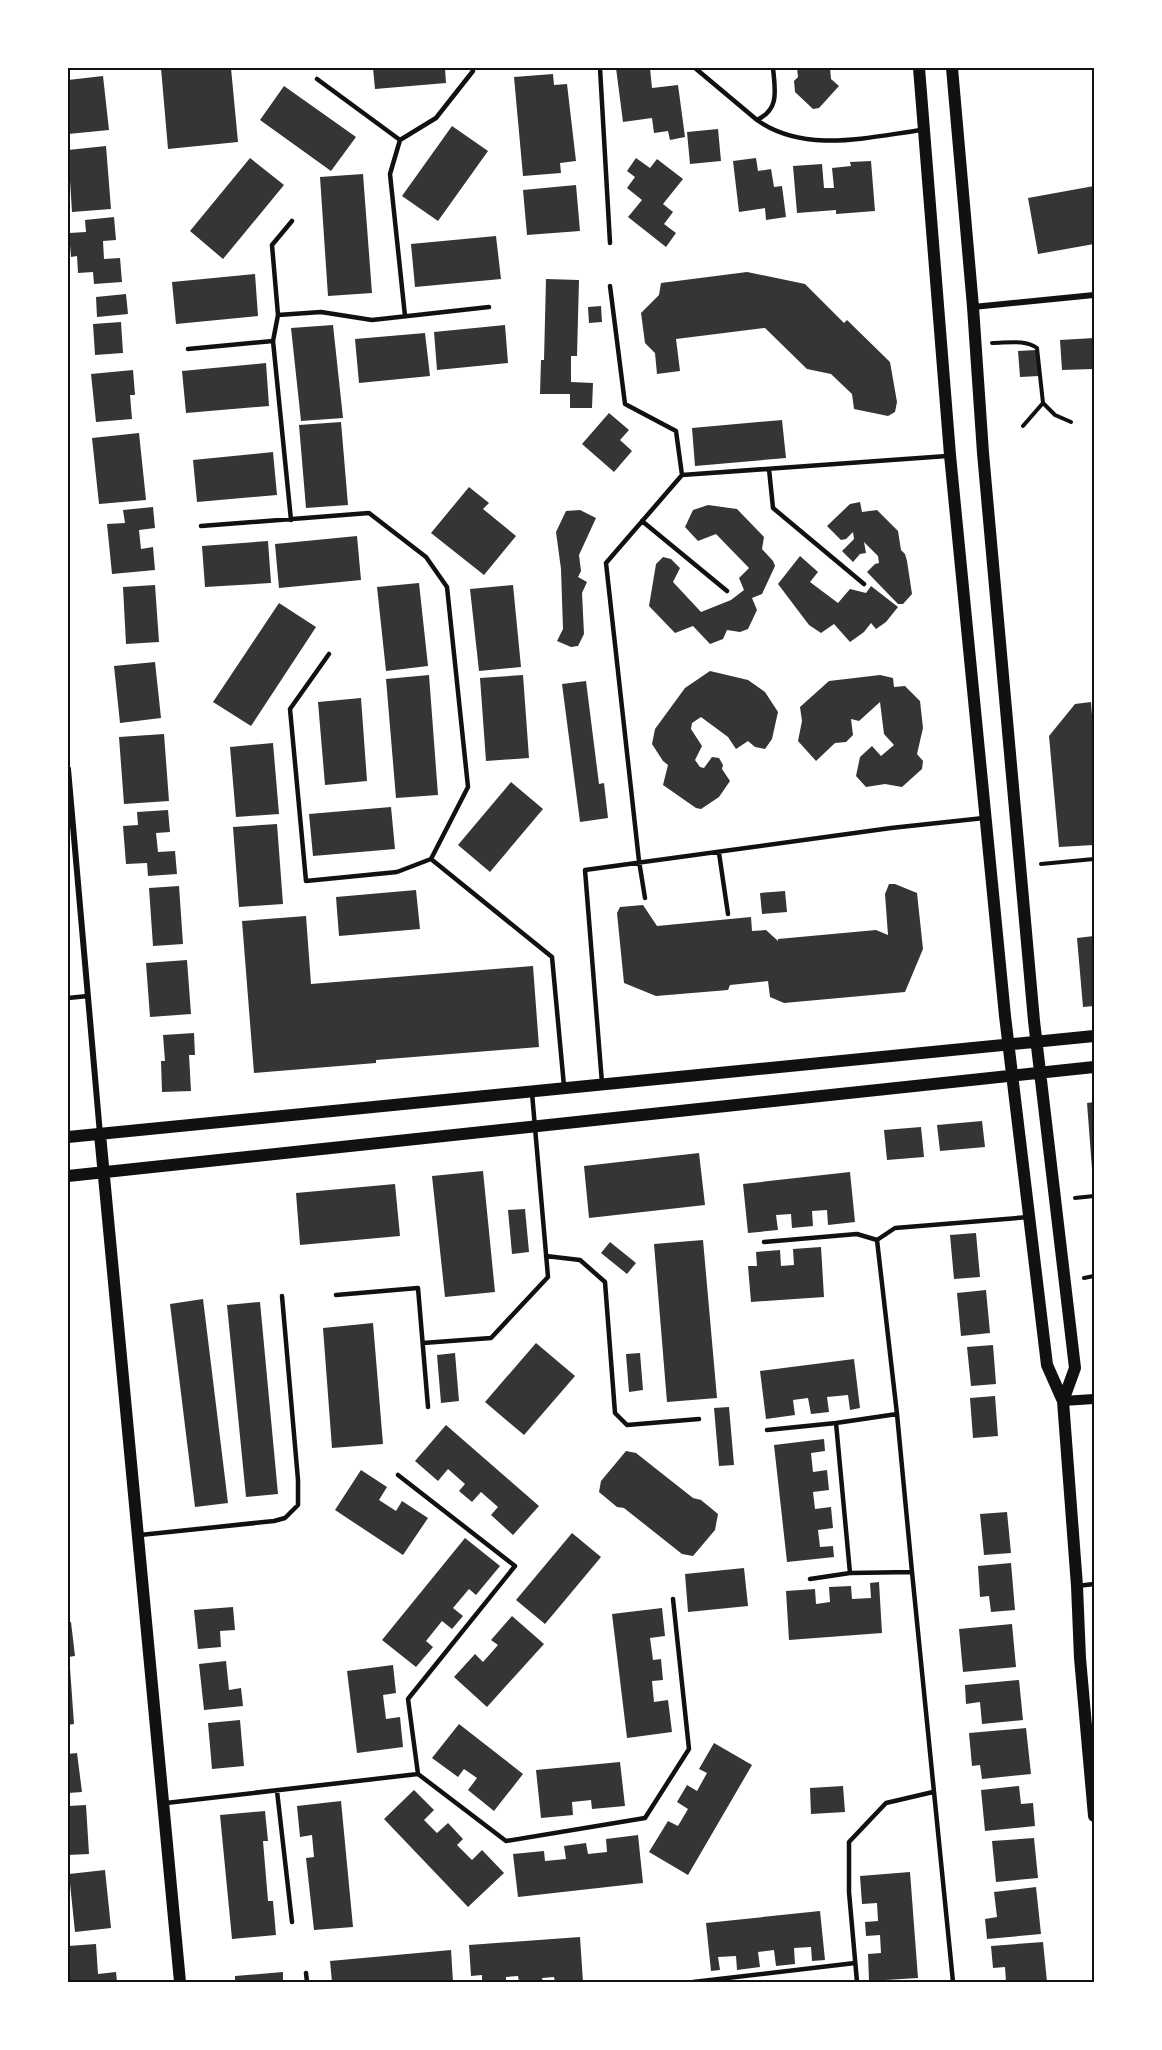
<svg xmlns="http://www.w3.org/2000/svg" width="1162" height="2050" font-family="'Titillium Web',sans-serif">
  <rect width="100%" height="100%" fill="#fff"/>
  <path fill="#353535" d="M161,68H231L238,142L168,149Z
    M373,68H445L446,83L375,89Z
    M616,68H650L652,88L678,85L685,137L670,140L668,131L654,133L652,118L623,122Z
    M797,68H830L831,79L839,86L819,108L813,109L795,92L794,81L798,77Z
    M553,74L554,85L567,84L576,161L560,163L561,173L523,176L514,77Z
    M103,76L109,130L68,134V80Z
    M284,86L356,137L331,171L260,120Z
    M452,126L488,151L438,221L402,196Z
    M718,129L721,161L690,164L687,132Z
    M106,146L111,209L72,212L68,150Z
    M250,158L284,185L223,259L190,231Z
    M636,158L650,168L657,159L683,179L663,204L673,212L664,224L676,233L666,247L628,217L642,200L627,188L635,177L627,171Z
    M756,158L758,171L771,169L774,187L782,186L786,217L766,220L765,208L739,212L733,161Z
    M871,161L875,211L836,214V210L797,213L793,166L822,164L824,188H834L832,168L851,166L850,162Z
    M363,174L372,293L328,296L320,177Z
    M576,185L580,231L527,235L523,190Z
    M1094,186V244L1038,254L1028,198Z
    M114,217L116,240L103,241L104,259L120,258L122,282L94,284L93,272L78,273L77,256L71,257L69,233L86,232L85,220Z
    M496,236L501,279L415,287L411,244Z
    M747,272L805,284L844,323L847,320L890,362L897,402L895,412L888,416L854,409L852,394L831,374L807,369L765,328L676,339L680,371L657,374L655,353L645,343L641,313L659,295L661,283Z
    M255,274L258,316L176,324L172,282Z
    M546,279L579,280L577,356H571V382L593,383L592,408H570V394H540L541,360H544Z
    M126,294L128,314L97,317L96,297Z
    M601,306L602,322L589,323L588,307Z
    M121,322L123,353L95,355L93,324Z
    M333,325L343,418L301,421L291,328Z
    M505,325L508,363L437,370L434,332Z
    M425,333L430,376L359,383L355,339Z
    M1094,338V369L1062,370L1060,340Z
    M1036,350L1039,376L1020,377L1018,351Z
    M266,363L269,406L186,413L182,371Z
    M133,370L135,395H130L132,419L96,422L91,374Z
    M609,413L629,430L620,440L632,451L614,472L582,444Z
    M782,420L786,458L695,466L692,428Z
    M341,422L348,505L306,508L299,425Z
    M139,433L146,500L99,504L92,438Z
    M273,452L277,495L197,502L193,460Z
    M469,487L489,503L483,509L516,536L484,575L431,533Z
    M860,502L862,512L877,510L898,531L901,550L905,554L907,561L912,594L903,604H898L867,572L875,564L879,563L878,556L864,542L866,553L860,554L853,562L842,551L854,539L853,532L846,539L841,540L827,526L850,504Z
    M708,505L737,509L764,537L762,549L773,561L775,566L762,594L752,598L757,610L748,629L740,632L727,630L723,639L710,644L693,626L675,633L649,606L656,564L663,557L671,559L680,568L673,582L701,612L731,600L744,590L739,578L749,568L716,534L698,541L685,527L693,510Z
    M153,507L155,528L139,530L141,549L153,547L155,570L112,574L107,524L125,523L123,510Z
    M580,510L596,518L579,555L581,571L578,577L587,582L582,593L584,634L578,646L571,647L557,641L563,629L561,569L556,532L566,511Z
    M357,536L361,580L279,588L275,544Z
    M268,541L271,583L205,587L202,546Z
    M800,556L818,572L810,582L838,603L850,589L866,593L871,586L898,607L886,622L876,629L871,623L864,632L850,642L834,624L821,633L809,625L778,584Z
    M419,583L428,666L386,671L377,587Z
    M155,585L159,642L126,644L123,587Z
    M513,585L521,667L479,671L470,589Z
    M279,603L316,627L251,726L213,702Z
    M155,662L161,718L120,723L114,666Z
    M710,671L748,680L765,692L778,712L772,739L765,749L755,747L748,741L736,749L728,737L701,717L692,723L691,729L702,746L695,760L700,767L704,768L712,757L719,758L723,765L722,769L730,781L719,797L701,809L696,808L663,785L668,765L663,761L652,744L655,729L685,688Z
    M429,675L438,795L396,798L386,679Z
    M523,675L529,758L486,761L480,678Z
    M880,675L893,678L894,687L905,686L920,701L923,728L917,754L923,761L922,769L902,787L885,784L866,787L856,776L860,757L872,746L881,756L894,745L884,734L880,702L859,721L851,719L853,735L846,742L835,743L816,761L798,741L802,721L800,707L829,681Z
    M586,681L599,784L604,783L608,818L580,822L562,684Z
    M361,698L367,781L325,785L318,702Z
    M1091,702L1094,741V845L1059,847L1049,736L1075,704Z
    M164,734L169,801L124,804L119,737Z
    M273,743L279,814L236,817L230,747Z
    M511,782L543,809L490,872L458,845Z
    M391,807L395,849L313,856L309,814Z
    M168,810L170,832L156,833L158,852L175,851L177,874L148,876L147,863L126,864L123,826L138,825L137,812Z
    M277,824L283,904L239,907L233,827Z
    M889,884H895L917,893L923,949L905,992L784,1003L770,997L768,981L730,985L728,990L656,996L624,983L617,913L620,907L643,905L657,926L751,917L752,931L766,930L778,941V939L876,930L888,935L885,894Z
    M179,886L183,944L153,946L149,888Z
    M416,890L420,929L339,936L336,897Z
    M785,891L787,912L762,914L760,893Z
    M306,916L311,984L533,966L539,1047L376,1060V1063L254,1073L242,921Z
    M1094,936V1006L1083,1007L1077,938Z
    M187,960L191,1014L150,1017L146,963Z
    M194,1033L195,1055H189L191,1091L162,1092L161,1061H165L163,1035Z
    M1094,1102V1182H1093L1087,1103Z
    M982,1121L985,1147L940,1151L937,1125Z
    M921,1127L924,1157L887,1160L884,1130Z
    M699,1153L705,1205L589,1218L584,1166Z
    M483,1171L495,1292L445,1297L432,1176Z
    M850,1172L855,1222L828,1225L827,1210L812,1211L813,1226L792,1228L791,1214L776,1215L778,1230L748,1233L743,1184Z
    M395,1184L400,1236L300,1245L296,1193Z
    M525,1209L529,1252L512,1254L508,1210Z
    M976,1233L980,1277L954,1279L950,1235Z
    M703,1240L717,1398L667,1402L654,1244Z
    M610,1242L636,1263L627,1274L601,1253Z
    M821,1247L824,1297L751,1302L748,1266H757L756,1252L780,1250L781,1266L794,1265L793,1249Z
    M986,1290L990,1333L961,1336L957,1293Z
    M203,1299L228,1503L195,1507L170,1304Z
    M260,1302L278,1494L246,1497L227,1305Z
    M373,1323L383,1444L332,1448L323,1328Z
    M536,1343L575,1376L524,1435L485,1402Z
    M993,1345L996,1384L971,1386L967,1347Z
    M455,1353L459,1401L441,1403L437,1355Z
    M640,1353L643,1390L629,1392L626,1354Z
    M854,1359L860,1408L850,1410L848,1395L827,1397L829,1412L811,1414L808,1398L793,1400L795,1415L766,1419L760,1371Z
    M995,1396L998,1436L973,1438L970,1398Z
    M729,1407L734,1465L719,1466L714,1408Z
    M446,1425L539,1506L513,1535L491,1515L498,1507L481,1492L472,1502L459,1491L465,1484L448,1469L438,1481L415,1461Z
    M824,1439L825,1451L811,1453L813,1472L827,1470L829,1490L813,1492L815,1509L831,1507L833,1528L818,1530L820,1547L833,1546L834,1557L787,1562L774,1445Z
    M626,1451L636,1453L693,1498L701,1500L718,1514L715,1530L693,1556L682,1554L624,1508L617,1507L599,1492L601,1481Z
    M361,1470L387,1487L379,1500L396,1511L402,1501L428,1518L403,1555L335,1510Z
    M1007,1512L1011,1553L984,1555L980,1514Z
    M572,1533L601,1557L545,1624L516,1600Z
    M465,1538L500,1566L476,1595L469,1589L453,1608L463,1616L452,1629L442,1621L426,1641L433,1647L416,1667L382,1640Z
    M1011,1563L1015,1610L991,1612L989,1596L980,1597L978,1566Z
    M744,1568L748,1606L688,1612L685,1574Z
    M879,1582L882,1633L789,1640L786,1591L815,1589L816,1604L830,1602L829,1587L851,1586L852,1599L871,1598L870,1583Z
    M233,1607L235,1630L220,1631L221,1647L198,1649L194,1610Z
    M662,1608L665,1636L650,1638L653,1660L661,1659L663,1680L652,1681L654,1702L668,1700L672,1732L627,1738L612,1614Z
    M512,1616L544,1644L487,1707L454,1677L475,1654L483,1662L498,1645L491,1640Z
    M68,1622H71L75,1656L68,1657Z
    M1012,1624L1016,1667L963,1672L959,1629Z
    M226,1661L229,1690L241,1688L243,1706L204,1710L199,1664Z
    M393,1665L396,1693L383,1695L386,1719L400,1717L403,1747L357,1753L347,1671Z
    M68,1668H70L74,1724L68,1725Z
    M1019,1680L1023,1720L982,1724L980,1702L966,1704L965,1685Z
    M240,1720L244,1766L212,1769L208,1723Z
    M459,1724L523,1774L494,1811L468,1790L477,1778L464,1769L458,1777L432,1758Z
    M1026,1728L1031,1774L982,1779L980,1765L972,1766L969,1733Z
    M714,1743L752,1765L688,1875L649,1852L668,1821L678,1826L688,1809L677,1802L687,1785L697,1791L707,1773L699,1769Z
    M77,1753L82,1792L68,1793V1754Z
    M620,1762L625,1806L592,1809L591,1800L572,1802L573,1815L541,1818L536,1770Z
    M843,1786L845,1812L811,1814L810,1788Z
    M1019,1786L1021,1804L1033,1803L1035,1826L985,1831L981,1790Z
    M414,1790L434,1810L424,1820L437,1833L448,1823L463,1839L457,1845L472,1860L482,1850L504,1873L468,1907L384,1819Z
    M341,1801L353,1927L314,1930L306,1858L314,1857L312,1835L300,1837L297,1806Z
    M86,1805L89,1854L68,1855V1806Z
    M265,1811L268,1841H263L268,1901H273L276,1935L232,1939L220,1815Z
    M638,1835L643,1883L518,1897L513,1854L544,1851L545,1861L566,1859L564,1846L586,1843L588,1854L607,1852L606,1839Z
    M1034,1838L1038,1878L996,1882L992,1841Z
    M105,1870L111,1928L75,1932L69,1874Z
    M910,1872L918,1978L869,1981L868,1954L881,1953L880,1935L866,1936L865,1922L878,1921L877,1903L862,1904L860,1876Z
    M1036,1887L1041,1934L987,1939L985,1919L997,1917L994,1892Z
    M820,1911L825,1960L812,1961L811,1947L794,1948L795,1964L776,1966L774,1950L758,1952L760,1967L737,1970L736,1956L718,1957L720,1970L711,1971L706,1923Z
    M580,1937L583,1982H555L554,1977L542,1978L543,1982H519L518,1976L506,1977V1982H482V1975L471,1976L469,1945Z
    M1043,1942L1047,1982H1006L1005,1967L993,1968L991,1946Z
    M96,1944L98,1974L116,1972L117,1982H68V1946Z
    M451,1950L453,1982H332L330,1961Z
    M283,1972V1982H235V1976Z"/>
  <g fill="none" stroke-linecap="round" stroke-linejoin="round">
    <path stroke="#111" stroke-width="4" d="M992,343C1007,343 1025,339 1037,348L1043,403L1055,415L1071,422
      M1023,426L1043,403
      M1041,864L1094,859
      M1075,1198L1094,1196
      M1084,1278L1094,1276"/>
    <path stroke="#111" stroke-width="4.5" d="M600,68L610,243
      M695,68L757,120C805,154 868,137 922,130
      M317,79L400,140
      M757,120C780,109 775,90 773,68
      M610,286L625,404L676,431L682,475
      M278,315L321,312L372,320L489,307
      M405,316L390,174L400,140L436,118L473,71L472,68
      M188,349L273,341
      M769,469L773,508L864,584
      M291,520L273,341L278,315L272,245L292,221
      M642,521L727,591
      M201,526L369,513L426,557L447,587L468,787L431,859
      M329,654L290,709L306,881L397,872L431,859L552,957L564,1086
      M719,853L728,914
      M645,898L639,861L606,563L682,475L947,456
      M68,998L88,996
      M602,1083L585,870L891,828L984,818
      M877,1240L895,1228L1029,1217
      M764,1242L857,1234L877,1240L897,1414L836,1423L767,1430
      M546,1256L580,1260L605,1282L615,1413L627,1425L699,1419
      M336,1295L418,1288L428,1407
      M423,1343L491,1338L548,1277L532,1093
      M897,1414L912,1572
      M836,1423L850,1573
      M140,1535L274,1521L285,1518L298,1505V1480L282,1296
      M810,1579L850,1573L912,1572L953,1982
      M1077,1586L1094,1584
      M418,1774L506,1841L645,1818L689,1749L673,1599
      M277,1791L292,1922
      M166,1803L418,1774L408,1699L515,1566L398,1475
      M306,1973L307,1982
      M693,1982L855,1963
      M857,1982L849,1892V1842L886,1803L933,1792"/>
    <path stroke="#111" stroke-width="6" d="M973,307L1094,295
      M68,769L100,1134"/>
    <path stroke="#111" stroke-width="10" d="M1063,1401L1094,1399"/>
    <path stroke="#111" stroke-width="12" d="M919,68L950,455L1005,1016L1047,1365L1063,1401L1077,1586L1080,1658L1094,1816
      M952,68L973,307L983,453L1034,1021L1075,1368L1063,1401
      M100,1134L180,1982
      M68,1137L1094,1036
      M68,1176L1094,1067"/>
  </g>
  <rect width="1162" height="2050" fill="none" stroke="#ffffff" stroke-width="138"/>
  <rect x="69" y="69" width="1024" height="1912" fill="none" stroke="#111" stroke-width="2"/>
</svg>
